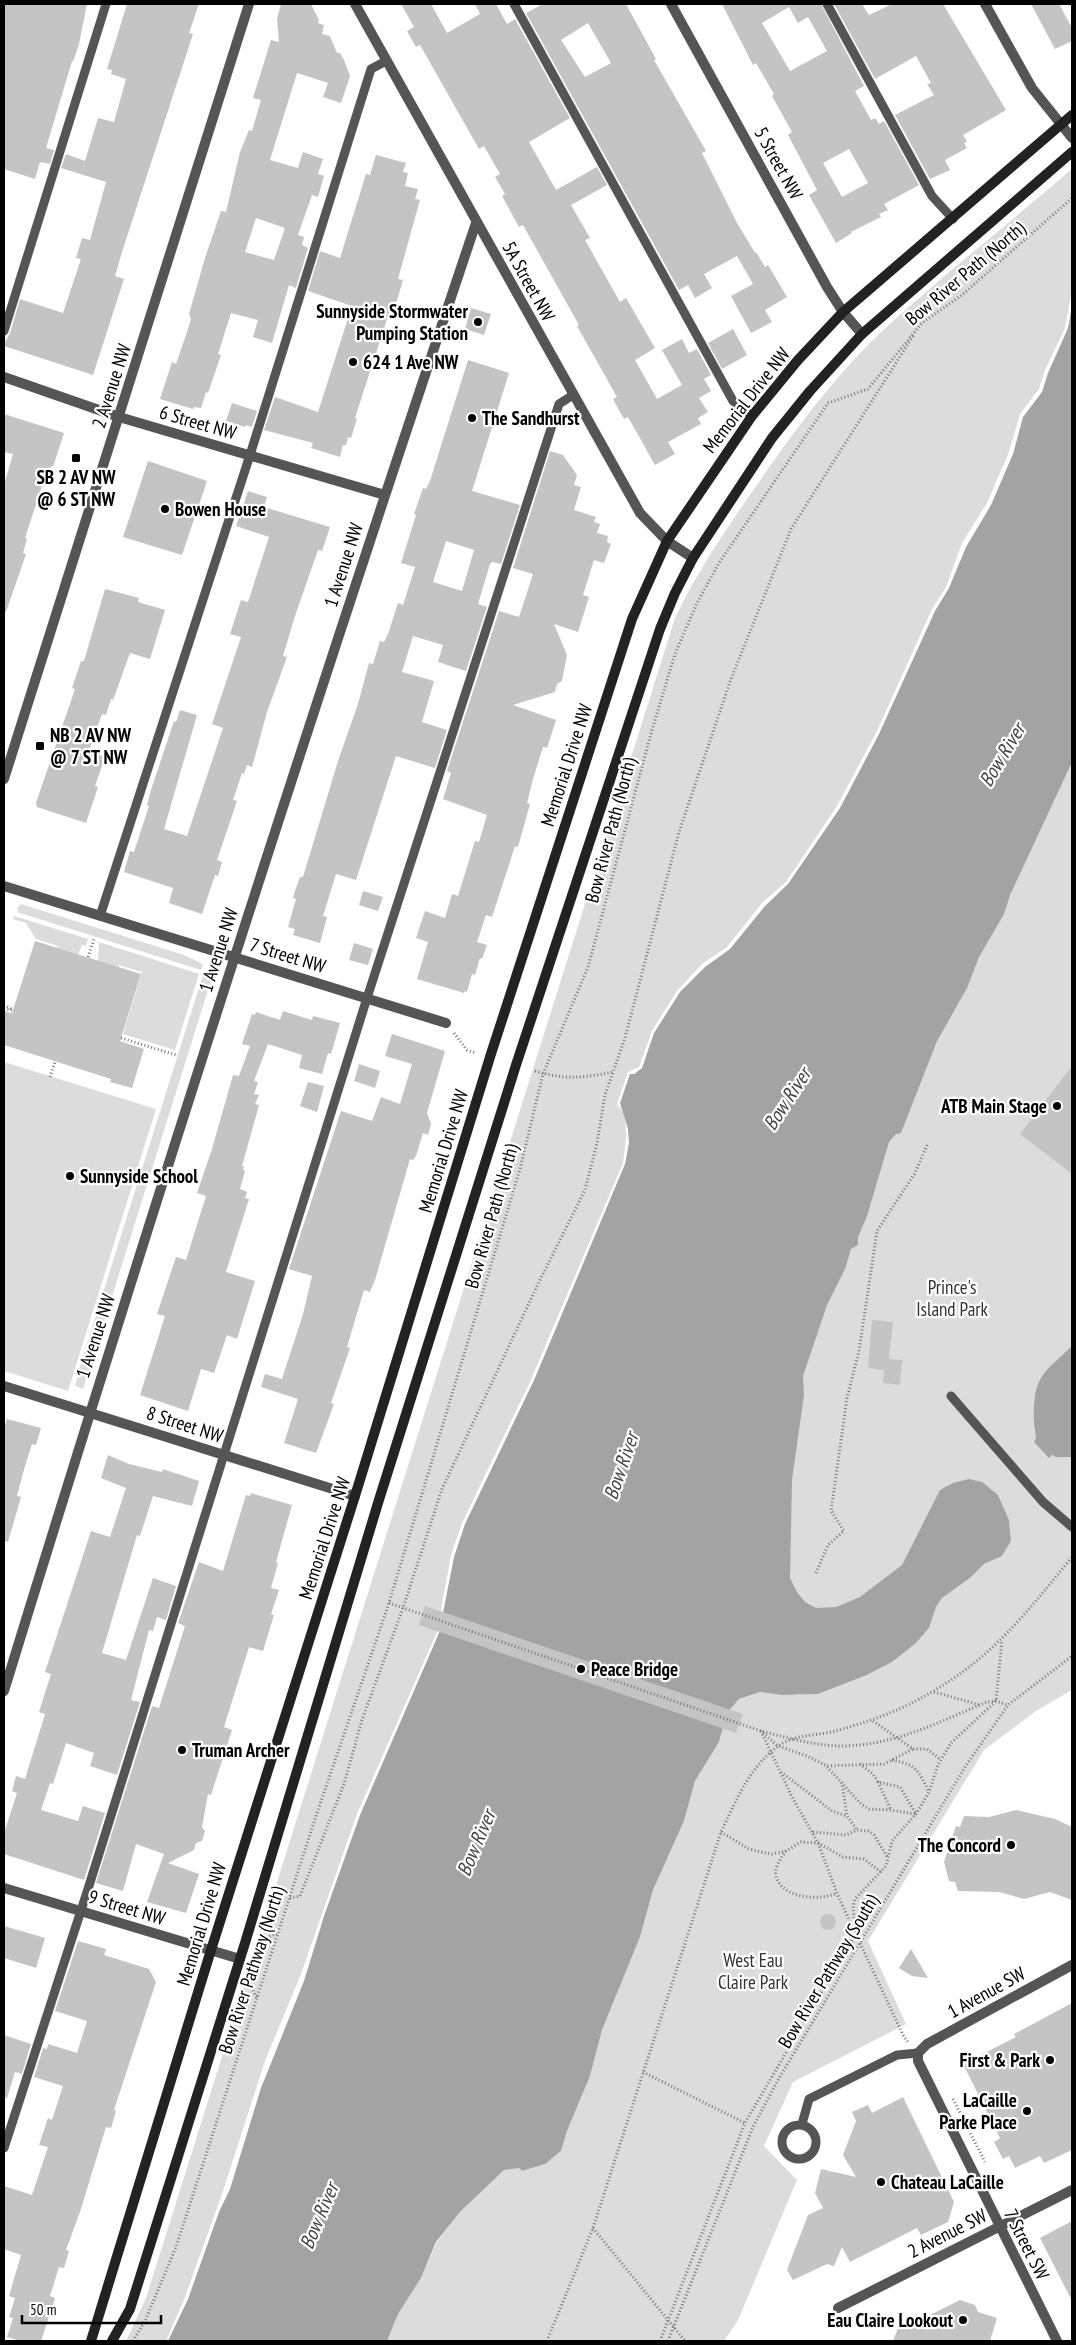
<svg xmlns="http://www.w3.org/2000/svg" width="1076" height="2345" font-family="'PT Sans Narrow',sans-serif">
  <rect width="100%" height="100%" fill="#fff"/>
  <path fill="#dcdcdc" d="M1072,169V289L1065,328L1045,370L1039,389L1020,414L1009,452L987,503L962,543L946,587L932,609L877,731L837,806L786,882L762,903L727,947L702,964L677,991L652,1031L639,1067L628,1072L617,1104C631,1118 625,1145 623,1163L530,1382L462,1523L451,1555L437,1632L357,1814L301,1974L265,2061L223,2191L184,2300L166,2341H126L146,2298L675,618C697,572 725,531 754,489C795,430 837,372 891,323C949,270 1012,221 1072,169Z
    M1072,750V1354L1034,1427L1036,1439L1050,1457L1052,1455L1056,1457H1072V1690L1036,1711L984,1750L868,1941L906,2024L793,2082L764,2146L797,2180L738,2320L724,2341H387L398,2314L421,2278L437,2242L460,2212L504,2170L519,2168L522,2171L545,2164L561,2151L567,2131L590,2076L602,2030L640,1937L653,1890L684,1821L695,1781L719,1742L727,1713L739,1699L760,1692L781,1695L818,1694L867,1675L892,1662L929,1628L936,1607L942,1598L970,1578L984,1564L1002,1556L1011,1541L1009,1520L998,1495L903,1574L870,1598L823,1615L795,1600L783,1574L798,1372L884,1140Z
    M21,904L184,955L203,964L201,970L17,912L18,907Z
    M14,916L88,939L86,946L82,945L77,957L57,951L58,946L36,939L26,923L13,919Z
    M99,942L199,974L175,1050L123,1034L142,972L119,965L118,969L98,963Z
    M203,975L211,977L209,987L83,1389L75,1386L80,1366Z
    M4,1062L156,1109L68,1391L4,1371Z"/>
  <path fill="#a3a3a3" d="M1072,306V762L1010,895L1004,914L979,957L967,988L937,1041L901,1133L896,1134L889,1142L867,1216L858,1237V1245L851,1249L845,1269L827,1305L803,1376L804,1395L792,1480L790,1578L797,1592L805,1602L816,1608L836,1607L860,1597L902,1565L940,1490L953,1483L969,1479L982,1482L998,1495L1009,1520L1011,1541L1002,1556L984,1564L970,1578L942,1598L936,1607L929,1628L916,1643L892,1662L867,1675L818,1694L781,1695L760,1692L739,1699L727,1713L719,1742L695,1781L684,1821L653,1890L640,1937L602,2030L590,2076L567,2131L561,2151L545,2164L522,2171L519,2168L504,2170L460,2212L436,2242L421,2278L398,2314L387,2341H168L188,2299L219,2212L230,2189L261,2088L304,1981L324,1916L360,1815L439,1633L454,1557L465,1524L535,1378L625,1164L629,1143L628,1129L620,1103L630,1074H634L642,1068L654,1033L680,992L705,967L730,949L765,906L788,884L840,808L879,734L935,611L949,588L966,547L991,505L1013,454L1023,417L1042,392L1048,373L1068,328Z
    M1072,1346V1457H1056L1052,1455L1049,1458L1034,1442L1036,1438C1033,1423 1032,1394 1040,1380C1045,1369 1063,1355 1072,1346Z"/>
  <path fill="#c4c4c4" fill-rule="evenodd" d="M4,4H87L79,44L73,62L72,61L46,148L54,150L50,164L40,162L35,179L4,169Z
    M127,4H199L189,33L193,34L122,252L115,276L124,279L93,375L4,346V344L10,333L20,299L63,313L81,259L76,258L82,238L90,240L106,182L61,168L66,154L85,161L98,118L114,122L126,79L111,74L112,70L107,69Z
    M281,4H311L319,20L318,23L324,25L322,34L330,36L337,53H340L344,60L350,76L341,103L323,97L328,83L297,73L270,160L298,168L303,152L323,159L318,174L324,176L318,197L312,195L298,235L304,237L302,245L308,248L296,288L289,285L272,343L253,337L258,320L231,313L218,354L221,355L208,393L206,392L201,408L194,407L193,409L160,399L172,362L176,364L186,335L191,319L189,314L205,258L221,211L226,212L240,152L249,130L252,131L261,100L253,98L271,40L279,42L277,19ZM256,218L285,228L274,260L245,252Z
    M401,4H431L447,33L480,14L475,4H496L507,24L515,19L570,118L529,142L556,190L597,167L607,185L571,205L590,238L585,240L620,302L626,298L655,348L635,360L657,399L682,385L662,350L682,339L689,353L697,349L711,375L704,379L711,391L699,398L708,412L698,418L701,424L668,442L675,454L655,465L628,417L624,419L613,399L617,397L577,326L579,325L523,225L519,227L502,196L505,194L495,177L500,174L484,146L479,149L420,45L416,47L407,31L414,27Z
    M543,4H626L656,59L654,60L706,151L702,153L736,221L755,253L756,252L765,267L768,265L787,297L765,310L772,322L751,333L731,296L753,284L737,256L704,274L712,288L695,298L688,285L679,290L526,13ZM588,23L611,63L585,77L561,40Z
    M722,4H821L864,86L855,91L871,120L875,118L879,124L884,121L919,185L884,204L888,210L879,214L881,217L851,232L852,233L836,243L809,195L817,190L788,135L792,132L772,96L774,94L756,63L753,65ZM789,7L798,23L808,17L827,51L790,71L762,23ZM849,149L868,183L842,197L823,163Z
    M834,4H862L869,15L892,4H943L1006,110L963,135L967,142L964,143L967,148L945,160L950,170L930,179L895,115L934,95L927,84L931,83L916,56L875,79Z
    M1031,4H1059L1072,28V41L1055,49Z
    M376,155L406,163L403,172L408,173L405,186L418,189L415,199L420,200L398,279L403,280L392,317L388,316L355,418L357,419L351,438L348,437L346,445H343L340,457L311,448L313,443L264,430L275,397L318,412L352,306L308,291L320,251L340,258L366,174L370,175Z
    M471,308L491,314L484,335L465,329Z
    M733,329L747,355L722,369L708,343Z
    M468,360L509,373L472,491L520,505L501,564L492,562L490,564L478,604L487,607L466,671L438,662L443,645L413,636L402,672L434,681L422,722L447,730L435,768L396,756L356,880L336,874L323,916L327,917L320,943L293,935L295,929L288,927L296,899L293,898L295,891L300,877H303L338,761L358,704L369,663L373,664L380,641L384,642L388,634L398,603L403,605L415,567L401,563L416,515L414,514L423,488L426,489L430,481ZM446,541L474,550L462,591L433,582Z
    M232,403L257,411L252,427L246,425L245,427L226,421Z
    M4,414L64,433L53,467L51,466L46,487L42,486L25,538L27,539L23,553L26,554L6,612L4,611V485L13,454L4,452Z
    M550,451L563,455L577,475L574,485L581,487L574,510L596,517L594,522L600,524L597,533L608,536L607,542L611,544L604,563L594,560L583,595L589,597L578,632L554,624L567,655L562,681L557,684L555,692L513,705L556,720L547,748L543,747L533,779L527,803L530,804L518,847L515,846L492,917L486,915L477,942L487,945L482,959L480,958L475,975L472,974L467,992L465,991L464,993L417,979L428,942L416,938L425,911L445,918L452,894L458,896L475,841L479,842L487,815L443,799L451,773L447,771L499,611L519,617L533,574L513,568Z
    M148,461L207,481L182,555L123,537Z
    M248,491L267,497L264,507L330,527L322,551L318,550L295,616L283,656L287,657L267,712L252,767L247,765L244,774L242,773L233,800L237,801L217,860L222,862L218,876L215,875L202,914L169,903L173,888L124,872L130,851L134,852L149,806L147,805L151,790L174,721L176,722L180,710L197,715L164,829L187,836L223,728L212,724L241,637L230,634L241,600L248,602L269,537L236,526Z
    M105,589L139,598L138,602L165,610L150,659L130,653L113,700L111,699L106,715L102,714L89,751L105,757L95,786L98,787L86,823L37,807L36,803L75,689L72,688L81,661H84Z
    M363,891L383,897L378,911L359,905Z
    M35,941L141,974L120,1041L144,1049L132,1088L110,1082L111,1079L4,1045V1011L12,1013Z
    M354,943L373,949L368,965L349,960Z
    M283,1011L312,1020L313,1016L340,1023L331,1054L328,1053L322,1074L299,1068L302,1055L268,1044L254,1081L258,1082L254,1094L259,1095L255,1104L259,1105L242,1166L244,1167L243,1170L245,1171L240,1189L247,1192L245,1198L249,1199L226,1272L255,1281L237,1339L227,1335L214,1373L201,1369L188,1411L140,1395L165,1316L157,1314L176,1257L186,1260L206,1196L197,1193L212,1149L233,1075L239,1076L250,1046L242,1044L252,1014L255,1015L256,1012L280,1020Z
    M392,1034L445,1051L427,1113L431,1124L428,1135L423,1133L416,1156L413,1160L410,1159L375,1280L370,1292L364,1290L347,1347L350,1348L331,1403L334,1404L316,1453L284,1443L298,1399L261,1387L265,1374L282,1379L303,1314L312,1276L289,1269L341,1111L372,1121L381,1097L400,1104L412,1064L385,1056Z
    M359,1064L380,1071L375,1088L354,1081Z
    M1072,1066V1174L1020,1134Z
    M308,1082L324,1086L317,1112L300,1106Z
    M872,1320L893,1322L889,1359L902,1360L900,1385L883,1383L884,1370L868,1368Z
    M7,1419L41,1428L36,1445L32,1444L25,1466L17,1496L21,1497L8,1542L4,1541V1428Z
    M108,1455L129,1464L162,1472L163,1469L199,1481L192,1506L153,1496L140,1536L137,1535L102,1653L126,1660L153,1578L176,1586L166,1620L157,1617L153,1631L149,1630L131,1700L140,1702L117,1775L90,1766L94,1753L66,1743L53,1784L50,1783L41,1810L78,1821L83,1806L105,1813L84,1880L4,1854V1833L17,1793L12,1791L16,1776L25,1779L45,1714L39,1712L51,1674L45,1672L91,1531L110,1537L126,1488L101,1478Z
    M251,1493L292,1505L276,1562L278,1563L271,1588L279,1590L271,1614L274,1615L263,1651L249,1647L224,1727L232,1730L211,1795L208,1794L202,1827L205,1831L202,1841L196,1843L194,1850L168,1863L199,1874L186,1913L147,1902L164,1854L136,1844L123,1891L96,1883L152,1706L159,1708L185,1626L178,1623L199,1562L223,1571L246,1495L250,1496Z
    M425,1606L743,1714L736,1733L419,1625Z
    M1016,1810L1055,1819L1072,1827V1900L1050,1892L1024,1899L999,1892L958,1891L955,1882L949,1881L944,1862L956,1826L960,1827L964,1816L989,1817Z
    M820 1922a8 8 0 1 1 16 0a8 8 0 1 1-16 0Z
    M4,1926L45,1938L36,1968L4,1958Z
    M78,1941L106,1949L104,1955L149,1969L156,1982L114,2110L116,2111L111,2128L106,2127L80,2212L66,2250L69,2251L64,2268L59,2267L50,2296L55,2298L41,2341H21L7,2337L13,2318L9,2317L15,2298L9,2296L21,2255L4,2249V2186L32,2195L48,2147L39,2145L48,2118L52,2120L63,2086L34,2077L43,2048L47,2049L48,2044L77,2053L87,2021L55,2011Z
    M911,1949L928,1978L912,1976L899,1968Z
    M1072,2003V2150L1044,2163L1040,2156L1015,2168L1009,2156L1003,2159L994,2142L1000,2138L963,2064L1016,2037L1014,2034Z
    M4,2035L31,2044L22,2074L15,2072L7,2098H4Z
    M903,2097L954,2202L948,2222L921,2235L917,2228L850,2262L842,2247L834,2266L827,2264L793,2280L787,2270L808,2215L823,2208L815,2193L821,2169L856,2177L843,2155L856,2121L852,2112L868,2105L872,2113Z
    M1072,2221V2301L1040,2238Z
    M960,2300L975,2305L978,2312L997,2318L990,2341H893L898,2328L906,2327Z"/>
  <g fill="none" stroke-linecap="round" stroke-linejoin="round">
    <path stroke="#777" stroke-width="3" stroke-dasharray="1 2.5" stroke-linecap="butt" d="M88,957L94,939
      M4,1005L13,1010
      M4,1009L12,1010
      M454,1033L467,1050L476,1053
      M121,1038L176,1055
      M535,1071C564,1080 583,1078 613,1072
      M50,1077L55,1062
      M816,1573L828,1545L844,1531L831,1511L847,1398L859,1351L877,1231L915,1173L928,1143
      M389,1603L761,1731C788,1738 816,1746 844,1746C896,1745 941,1721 987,1702L996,1701L1008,1705
      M934,1692L980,1705
      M873,1721L913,1749H927L940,1759
      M761,1731L792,1797L818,1843L838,1896L904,2037L908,2042
      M763,1733L778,1746L807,1756L827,1766L884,1764L913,1749
      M892,1760C917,1765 918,1770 929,1792
      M860,1764L873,1774L878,1782L900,1787L916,1814
      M827,1767L862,1805L869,1809L891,1810L915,1814
      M781,1772L832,1811L847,1816
      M842,1782L847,1816L857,1830
      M878,1782L891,1810
      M721,1832L749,1849L761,1852L772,1854L786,1851L801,1842L818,1843L843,1857L864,1859L881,1872
      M813,1832L846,1835L857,1830L868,1831L874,1835L888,1858
      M786,1851C781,1858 774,1867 776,1876C782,1899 820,1901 837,1893
      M290,1898L300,1896L344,1784L362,1720L403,1608L442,1489L538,1284L585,1190L597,1143L605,1095L625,1038L679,832L731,679L791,529L913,336
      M260,1941L277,1933
      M248,1981L257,1998
      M643,2072L745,2123
      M953,2099L985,2162
      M593,2228L685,2341
      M133,2341L145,2321L176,2247L315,1819L389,1603L520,1169L543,1074L588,967L652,730L675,654L697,603L719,563L828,403L868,389L922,323L962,295L1072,198
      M547,2341L593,2228L721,1832C736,1801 750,1765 780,1745C796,1734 817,1736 835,1731C868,1722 900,1711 930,1693C992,1658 1028,1611 1072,1557
      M660,2341L745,2123L856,1933L853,1908L855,1899L886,1866L892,1841L916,1814L929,1792L938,1765L951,1743L996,1701L1002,1640
      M668,2341L753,2127L778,2080L965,1767L1008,1705L1072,1656"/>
    <path stroke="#555" stroke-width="9" d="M514,4L733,401L752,416
      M827,4L932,196L953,219
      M4,331L106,4
      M100,916L250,455L371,69L386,61
      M951,1396L1043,1502L1072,1527
      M802,2124L809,2099L897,2055L918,2053
      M782 2142a17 17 0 1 1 34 0a17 17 0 1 1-34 0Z
      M4,2148L88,1889L367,998L559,404L573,395"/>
    <path stroke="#555" stroke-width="10" d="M355,4L640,513L667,541L693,558
      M671,4L827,287L843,312L862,334
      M985,4L1032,88L1072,138
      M4,377L119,417L385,495
      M4,779L249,4
      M4,886L446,1023
      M4,1386L355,1496
      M4,1691C155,1200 312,710 476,223
      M4,1888L240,1959
      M838,2308L1072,2190
      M1057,2341L918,2061V2053L927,2044L1072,1965"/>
    <path stroke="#222" stroke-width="10" d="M91,2341L211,1950L355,1496L490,1057L632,619L667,541L752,416L798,360L843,312L1072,115
      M112,2341L130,2309L245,1943L378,1503L516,1065L660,629L675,593L693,558L772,438L810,391L862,334L1072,152"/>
  </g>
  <g fill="#000" stroke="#fff" stroke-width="2">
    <circle cx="478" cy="322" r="5"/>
    <circle cx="353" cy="362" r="5"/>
    <circle cx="472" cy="418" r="5"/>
    <rect x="71" y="453" width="10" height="10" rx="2.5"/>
    <circle cx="165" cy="509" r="5"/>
    <rect x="35" y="741" width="10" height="10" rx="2.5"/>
    <circle cx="1057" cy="1106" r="5"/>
    <circle cx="70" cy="1176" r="5"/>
    <circle cx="581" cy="1669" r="5"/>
    <circle cx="182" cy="1750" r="5"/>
    <circle cx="1011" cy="1845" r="5"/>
    <circle cx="1050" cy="2060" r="5"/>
    <circle cx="1027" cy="2111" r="5"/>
    <circle cx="881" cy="2182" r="5"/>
    <circle cx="963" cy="2320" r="5"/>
  </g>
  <g text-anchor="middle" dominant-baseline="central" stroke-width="4.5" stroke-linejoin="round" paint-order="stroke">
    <g font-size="19" fill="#000" stroke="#fff">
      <text transform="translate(779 163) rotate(61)">5 Street NW</text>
      <text transform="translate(965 273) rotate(-40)">Bow River Path (North)</text>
      <text transform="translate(529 281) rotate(61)">5A Street NW</text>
      <text transform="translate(111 386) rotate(-72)">2 Avenue NW</text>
      <text transform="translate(746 400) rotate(-52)">Memorial Drive NW</text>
      <text transform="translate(198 422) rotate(16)">6 Street NW</text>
      <text transform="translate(343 565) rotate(-72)">1 Avenue NW</text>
      <text transform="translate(566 765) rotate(-72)">Memorial Drive NW</text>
      <text transform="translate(610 830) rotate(-75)">Bow River Path (North)</text>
      <text transform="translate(218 950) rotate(-72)">1 Avenue NW</text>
      <text transform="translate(288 955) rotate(17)">7 Street NW</text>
      <text transform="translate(443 1151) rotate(-73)">Memorial Drive NW</text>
      <text transform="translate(491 1216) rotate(-74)">Bow River Path (North)</text>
      <text transform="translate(95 1336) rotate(-72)">1 Avenue NW</text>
      <text transform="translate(185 1424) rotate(18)">8 Street NW</text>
      <text transform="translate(324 1538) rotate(-72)">Memorial Drive NW</text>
      <text transform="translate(127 1907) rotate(17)">9 Street NW</text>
      <text transform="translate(201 1924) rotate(-73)">Memorial Drive NW</text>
      <text transform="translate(251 1970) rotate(-72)">Bow River Pathway (North)</text>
      <text transform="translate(828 1971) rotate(-59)">Bow River Pathway (South)</text>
      <text transform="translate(986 1992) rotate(-29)">1 Avenue SW</text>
      <text transform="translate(947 2233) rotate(-27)">2 Avenue SW</text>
      <text transform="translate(1027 2244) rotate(63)">7 Street SW</text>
    </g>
    <g font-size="19" font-weight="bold" fill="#000" stroke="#fff" text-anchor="start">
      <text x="468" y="311" text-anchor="end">Sunnyside Stormwater<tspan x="468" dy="22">Pumping Station</tspan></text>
      <text x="363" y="362">624 1 Ave NW</text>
      <text x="482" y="418">The Sandhurst</text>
      <text x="76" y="477" text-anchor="middle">SB 2 AV NW<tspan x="76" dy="22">@ 6 ST NW</tspan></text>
      <text x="175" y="509">Bowen House</text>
      <text x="50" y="735">NB 2 AV NW<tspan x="50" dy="22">@ 7 ST NW</tspan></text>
      <text x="1047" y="1106" text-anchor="end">ATB Main Stage</text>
      <text x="80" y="1176">Sunnyside School</text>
      <text x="591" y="1669">Peace Bridge</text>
      <text x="192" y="1750">Truman Archer</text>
      <text x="1001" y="1845" text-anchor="end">The Concord</text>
      <text x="1040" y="2060" text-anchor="end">First &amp; Park</text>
      <text x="1017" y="2100" text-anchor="end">LaCaille<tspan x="1017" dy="22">Parke Place</tspan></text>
      <text x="891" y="2182">Chateau LaCaille</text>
      <text x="953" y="2320" text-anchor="end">Eau Claire Lookout</text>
    </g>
    <g font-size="19" fill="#333" stroke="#fff">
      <text x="952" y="1287">Prince's<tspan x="952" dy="22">Island Park</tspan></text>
      <text x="753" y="1960">West Eau<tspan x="753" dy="22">Claire Park</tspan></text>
    </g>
    <g font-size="20" font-style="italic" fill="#444" stroke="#fff">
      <text transform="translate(1002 755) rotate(-59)">Bow River</text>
      <text transform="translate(787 1099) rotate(-57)">Bow River</text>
      <text transform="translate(621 1466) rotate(-71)">Bow River</text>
      <text transform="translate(476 1843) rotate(-67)">Bow River</text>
      <text transform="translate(319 2216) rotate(-67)">Bow River</text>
    </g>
  </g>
  <rect width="1076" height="2345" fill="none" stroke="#000000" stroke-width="10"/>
  <path d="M22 2315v8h139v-8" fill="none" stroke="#000000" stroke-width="2.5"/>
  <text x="30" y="2315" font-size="15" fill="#000000" stroke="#ffffff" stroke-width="4" paint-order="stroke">50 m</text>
</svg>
